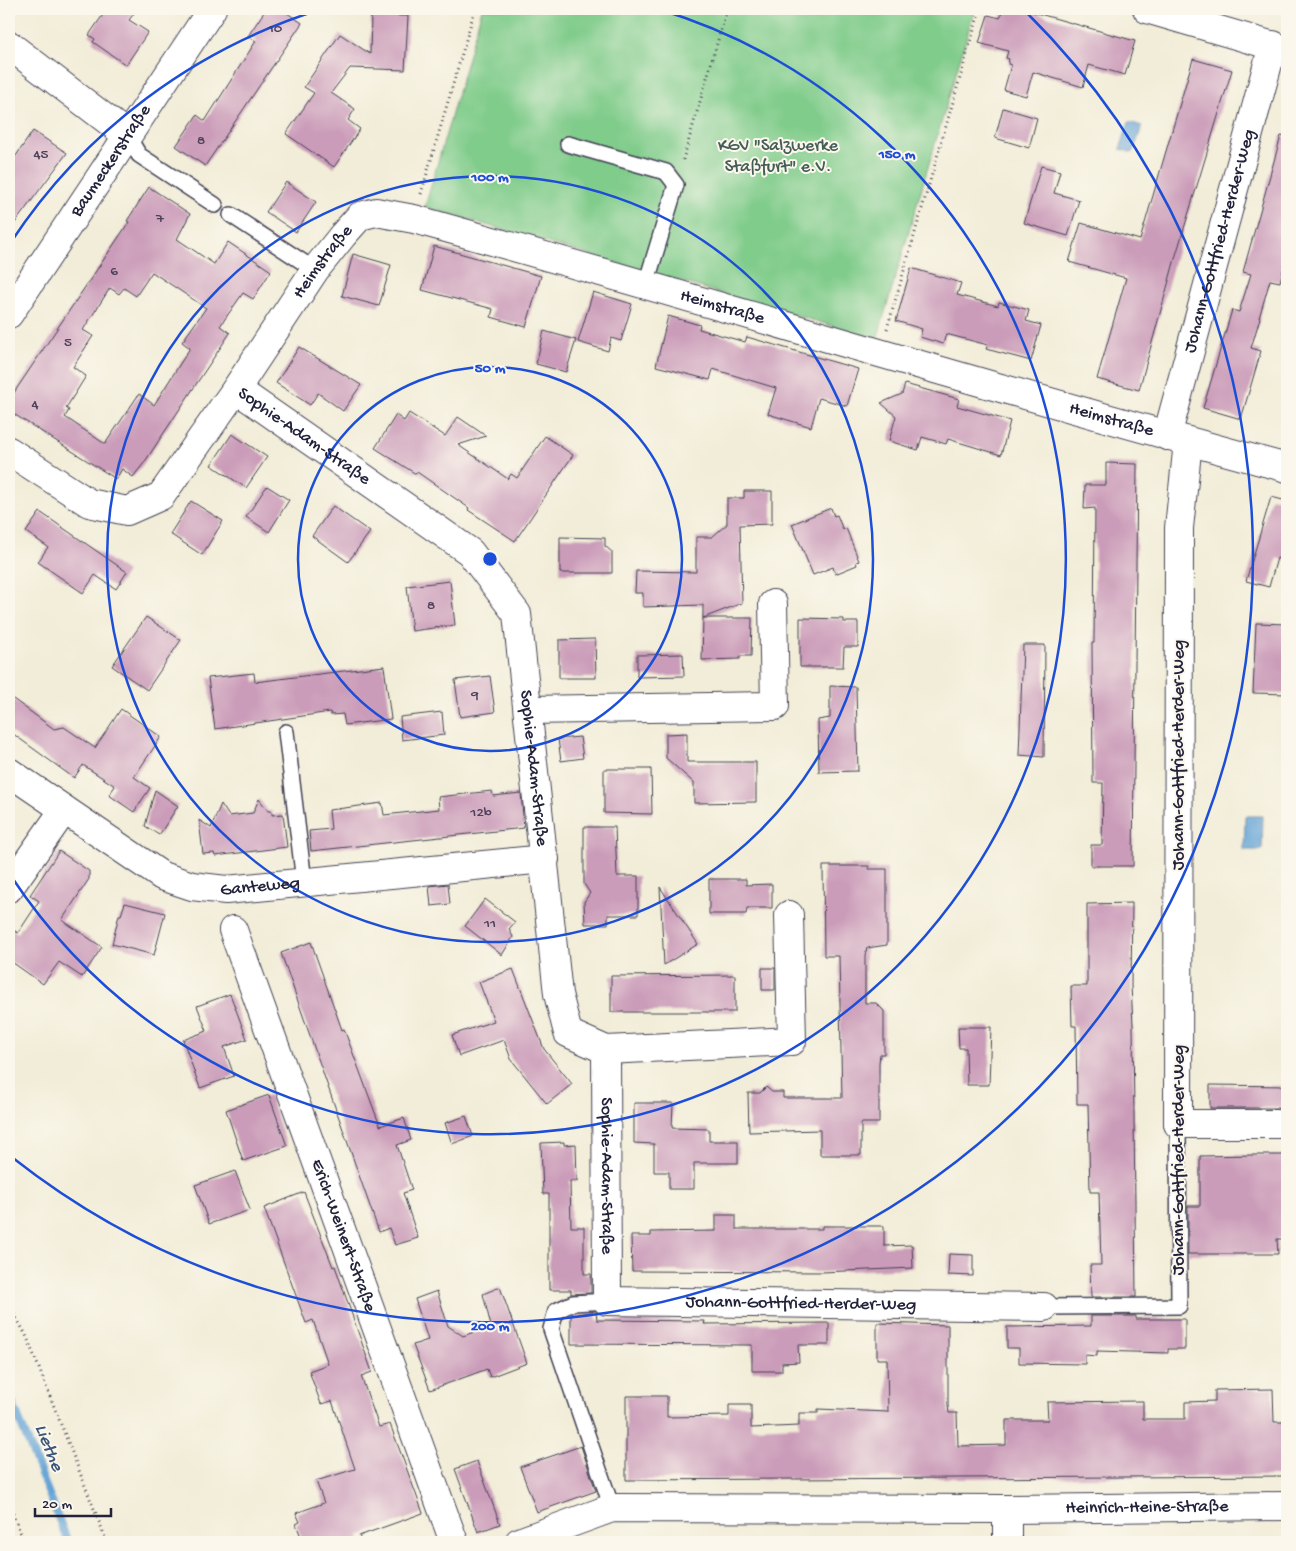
<svg xmlns="http://www.w3.org/2000/svg" width="1296" height="1551" font-family="'Gochi Hand',sans-serif">
  <rect width="100%" height="100%" fill="#fbf7ec"/>
  <filter id="ink" filterUnits="userSpaceOnUse"><feTurbulence type="fractalNoise" baseFrequency=".02" numOctaves="2"/><feDisplacementMap in="SourceGraphic" scale="10" xChannelSelector="R" yChannelSelector="G"/><feConvolveMatrix kernelMatrix="1 2 1 2 8 2 1 2 1" color-interpolation-filters="sRGB"/></filter>
  <filter id="wash" filterUnits="userSpaceOnUse"><feTurbulence type="fractalNoise" baseFrequency=".0096" numOctaves="4" result="noise"/><feDisplacementMap in="SourceGraphic" scale="20" xChannelSelector="R" yChannelSelector="G"/><feGaussianBlur stdDeviation="1.12" result="paint"/><feColorMatrix in="noise" values="0 0 0 0 0 0 0 0 0 0 0 0 0 0 0 0 0 1.4 0 .05"/><feComposite in="paint" operator="in"/></filter>
  <g filter="url(#wash)">
    <rect width="100%" height="100%" fill="#f2edd8"/>
    <path fill="#80cc8b" stroke="#517763" d="M482,9H975L877,339L425,207Z"/>
    <path fill="#63a3d6" stroke="#426288" d="M1129,122L1142,126L1133,153L1120,149Z
      M1245,816H1263L1262,850H1244Z"/>
    <g fill="none" stroke-linecap="round" stroke-linejoin="round">
      <path stroke="#63a3d6" stroke-width="8" d="M9,1394L68,1542"/>
    </g>
    <g id="blocks">
      <path fill="#cb9cb9" fill-rule="evenodd" d="M107,9H137L129,20L148,32L126,65L93,42L95,39L89,35Z
        M266,9H281L302,23L205,166L176,146L197,115L205,121L256,41L248,36Z
        M1003,9H1022L1135,41L1125,75L1089,65L1083,87L1033,72L1026,96L1004,90L1011,65L1008,64L1009,59L1006,58L1008,51L979,43L988,15L1000,18Z
        M371,15L408,16L405,70L350,68L331,93L355,109L348,120L360,129L334,167L286,134L314,93L304,87L340,34L370,54Z
        M1193,59L1232,70L1176,255L1139,390L1097,379L1126,278L1069,262L1081,223L1140,240Z
        M1003,108L1037,118L1029,148L995,138Z
        M33,131L67,153L9,231V166Z
        M1281,136L1287,137V255L1280,282L1270,280L1259,318H1260L1251,348L1261,351L1241,419L1203,408L1232,310L1239,312L1251,274L1243,272Z
        M1041,166L1060,171L1054,193L1079,200L1068,236L1024,223Z
        M286,182L316,202L296,232L266,212Z
        M149,187L190,214L177,239L214,264L228,242L271,271L253,299L243,293L220,326L230,333L144,463L133,477L122,469L116,479L9,411V400L129,222L127,221ZM152,272L206,308L182,342L190,348L154,405L139,394L105,444L65,417L69,410L66,408L86,376L73,367L93,336L83,330L110,288L119,294L124,288L136,296Z
        M434,246L541,276L526,327L491,317L493,309L422,290Z
        M353,254L391,265L379,306L342,296Z
        M911,268L961,283L957,295L998,306L999,302L1029,310L1026,321L1041,325L1031,361L986,349L988,345L946,334L943,344L920,337L922,329L896,321Z
        M593,292L632,304L621,341L611,338L608,351L578,342Z
        M668,316L700,325L699,329L745,342L747,337L858,369L847,406L819,398L811,427L768,414L776,388L713,369L710,380L656,366Z
        M544,331L576,340L566,372L536,364Z
        M299,347L361,385L343,411L318,393L310,405L276,383Z
        M905,384L959,399L957,406L1010,421L1001,455L948,439L946,444L922,437L918,450L889,441L896,416L881,403L902,394Z
        M409,413L445,436L458,417L486,436L458,445L508,479L511,474L517,478L545,436L573,455L515,541L468,510L469,508L417,472L416,474L375,448L396,415L404,421Z
        M232,434L267,457L246,488L211,465Z
        M1106,463L1137,464L1133,866H1091V845H1102L1103,783H1093L1092,643H1094L1095,508L1084,509L1085,485H1106Z
        M267,486L289,500L269,532L246,517Z
        M744,491H772V524L740,525L742,603L703,618V605L643,607V593H635L636,571L696,572V537H712L727,524V498H744Z
        M1271,497L1287,501V561L1277,558L1269,587L1246,581Z
        M191,501L223,521L202,555L170,534Z
        M333,506L370,532L348,562L312,536Z
        M831,508L834,516L837,515L843,530L846,528L859,561L856,562L857,565L835,574L833,567L813,575L792,524Z
        M40,512L127,572L116,589L95,575L83,593L38,562L48,547L26,532Z
        M560,537L605,538V546L612,552V573H560Z
        M450,581L455,625L412,631L407,586Z
        M146,617L181,640L147,690L112,666Z
        M703,618H752L751,656H740V659L702,660Z
        M800,618L844,619V622H858V647H844L843,667H800Z
        M1256,623L1287,624V694L1253,693Z
        M595,639L596,678H559V640Z
        M1023,645H1045L1044,757L1019,755Z
        M683,654L684,676L637,677V655Z
        M384,666L391,719L345,725L343,714L331,715L330,712L215,729L208,678L254,673L255,682Z
        M490,676L495,712L460,717L455,680Z
        M830,686L856,687L858,771L819,772L818,720L830,718Z
        M9,696L54,729L64,727L95,748L121,709L161,737L134,777L150,788L134,812L109,795L115,786L83,765L74,778L9,731Z
        M442,712L444,735L402,740L400,717Z
        M687,733V762H756V802L694,803V783L666,758V734Z
        M580,737L583,758L561,761L558,739Z
        M604,769H651L652,814L604,813Z
        M155,790L178,806L159,835L145,826Z
        M492,791L493,796L521,793L524,828L311,851L309,831L331,829L329,810L382,803L384,815L439,809L438,797Z
        M259,799L268,811H272V815L283,814L287,847L215,856L214,853L203,854L199,820L211,828L221,804L229,816L253,813Z
        M584,827H615L617,876H638V915H608V924H585L584,902L590,893L584,884Z
        M59,851L89,871V879L62,920L102,947L82,977L59,962L43,984L9,960V927L18,933L39,901L30,895Z
        M823,866H869V869H887V945L867,948L865,955V1003H876L884,1011V1054H880L879,1063V1123H861V1155H820V1130L749,1132L748,1093H760L766,1087L772,1092H783V1098H842L839,956H824Z
        M709,879H746V885L772,884V908H747L746,914H709Z
        M448,884L450,904L431,906L429,886Z
        M660,887L698,944L664,965Z
        M485,899L515,922L509,929L513,937L502,955L465,926Z
        M125,903L165,913L154,955L112,944L119,915H121Z
        M1132,903L1131,985L1133,1025L1136,1297H1091L1090,1265H1101L1099,1192H1090L1088,1104H1077L1076,1026H1072L1071,986H1087V904Z
        M311,942L342,1030L344,1029L380,1126L404,1118L411,1140L397,1145L412,1190L403,1193L418,1238L395,1245L389,1228L379,1232L281,953Z
        M762,968H775V990H762Z
        M513,969L544,1049L572,1084L547,1104L511,1059L504,1040L459,1056L452,1035L494,1021L479,982Z
        M735,975V1012H611V976Z
        M230,994L247,1039L224,1047L234,1076L200,1088L183,1040L207,1031L197,1006Z
        M958,1027H991L989,1085H967L966,1048H959Z
        M1210,1085L1287,1086V1108H1210Z
        M269,1095L287,1146L243,1161L226,1110Z
        M634,1103H673L672,1128L709,1129V1141H738V1163H694V1189H669V1172H654V1144L634,1143Z
        M466,1116L473,1136L452,1144L445,1123Z
        M564,1142V1145L576,1144L577,1181H570L571,1227H584V1274H591V1293L571,1294V1290H549V1194H543L541,1143Z
        M1253,1155H1287V1239H1277L1278,1254H1188V1206H1200V1156Z
        M235,1171L250,1210L209,1224L195,1185Z
        M304,1192L333,1267L335,1266L372,1372L361,1376L379,1427L390,1424L423,1513L359,1536L362,1542H303L296,1524L300,1522L296,1513L324,1503L316,1481L355,1469L332,1401L321,1404L309,1371L328,1364L313,1320L306,1323L264,1208Z
        M716,1215H736V1229H822V1226H884V1246L912,1245L913,1268L822,1272L632,1271L631,1236H651V1232L716,1231Z
        M949,1254L973,1255V1276L948,1275Z
        M500,1287L527,1363L490,1377L487,1369L430,1390L413,1345L428,1340L415,1299L437,1291L448,1326L463,1336L491,1326L483,1294Z
        M596,1311L597,1320L705,1321L704,1324L829,1323V1345H798L799,1362L782,1363V1371H752V1345L571,1344V1315Z
        M1091,1316H1136V1319H1185V1349H1168V1353L1097,1351V1356L1085,1355V1364L1019,1363V1348H1007V1327L1091,1326Z
        M877,1323L948,1325V1406L949,1413H957L958,1446L1006,1445V1420H1048L1047,1402L1143,1401V1419H1185V1402L1215,1401V1390L1273,1389L1274,1422H1287V1476L626,1480V1396H667V1417L729,1416V1405H751V1428L799,1426V1413H818V1409L888,1412L887,1359H877Z
        M581,1446L596,1491L537,1512L520,1467Z
        M477,1461L500,1524L478,1532L455,1469Z"/>
    </g>
  </g>
  <g filter="url(#ink)">
    <use href="#blocks" fill-opacity="0" stroke="#414053" stroke-width="1"/>
    <g fill="none" stroke-linecap="round" stroke-linejoin="round">
      <g stroke="#414053" stroke-width="18">
        <path id="service" d="M127,135L139,155L215,205
          M568,144L666,172L676,185L646,284
          M231,215L315,270
          M286,732L304,882
          M607,1301L573,1303L556,1311L551,1329L612,1508
          M1044,1307L1179,1306L1178,1124"/>
      </g>
      <g stroke="#414053" stroke-width="30">
        <g id="minor">
          <path d="M1147,9L1287,50"/>
          <path d="M9,45L127,135"/>
          <path id="s1" d="M9,314L212,9"/>
          <path id="s2" d="M236,389L315,270L343,235L360,216L376,212L414,219C706,300 995,390 1287,468"/>
          <path id="s3" d="M1167,436L1273,45"/>
          <path d="M1188,442L1179,528L1178,1124H1287"/>
          <path id="s4" d="M9,451L89,503L127,511L161,496L236,389L470,552L517,614L558,994L568,1033L606,1050L607,1301L1044,1307"/>
          <path d="M529,710L775,706L773,604"/>
          <path id="s5" d="M9,772L162,876L192,886L226,890L545,859"/>
          <path d="M9,888L64,810"/>
          <path id="s6" d="M233,930L454,1542"/>
          <path d="M606,1050L792,1041L789,915"/>
          <path d="M1007,1509V1542"/>
          <path id="s7" d="M519,1542L612,1508L1007,1509L1287,1506"/>
        </g>
      </g>
      <path stroke="#414053" stroke-width="3" stroke-dasharray="1 4" stroke-linecap="butt" d="M683,160L727,9
        M421,194L475,9
        M887,329L980,9
        M9,1305L26,1335L107,1542
        M9,1504L24,1542"/>
      <use href="#service" stroke="#fff" stroke-width="15"/>
      <use href="#minor" stroke="#fff" stroke-width="28"/>
    </g>
  </g>
  <g fill="none" stroke="#1d4ed8" stroke-width="2.5">
    <circle cx="490" cy="559" r="192"/>
    <circle cx="490" cy="559" r="383"/>
    <path d="M11 242A575 575 0 0 1 322 9M658 9A575 575 0 1 1 11 876"/>
    <path d="M1027 13A766 766 0 0 1 13 1158"/>
  </g>
  <g text-anchor="middle" dominant-baseline="central" stroke-width="4" stroke-linejoin="round" paint-order="stroke">
    <g font-size="15" fill="#4c405a">
      <text x="275" y="29">10</text>
      <text x="201" y="141">8</text>
      <text x="41" y="155">45</text>
      <text x="160" y="219">7</text>
      <text x="114" y="272">6</text>
      <text x="68" y="343">5</text>
      <text x="35" y="405">4</text>
      <text x="431" y="606">8</text>
      <text x="475" y="696">9</text>
      <text x="481" y="813">12b</text>
      <text x="490" y="924">11</text>
    </g>
    <g font-size="18" fill="#435e57" stroke="#fbf7ec">
      <text x="778" y="146">KGV "Salzwerke<tspan x="778" dy="21">Staßfurt" e.V.</tspan></text>
    </g>
    <g font-size="18" fill="#22223b" stroke="#fbf7ec">
      <text stroke="none"><textPath href="#s1" startOffset="184">Baumeckerstraße</textPath></text>
      <text stroke="none"><textPath href="#s3" startOffset="202">Johann-Gottfried-Herder-Weg</textPath></text>
      <text stroke="none"><textPath href="#s2" startOffset="154">Heimstraße</textPath></text>
      <text stroke="none"><textPath href="#s2" startOffset="589">Heimstraße</textPath></text>
      <text stroke="none"><textPath href="#s2" startOffset="994">Heimstraße</textPath></text>
      <text stroke="none"><textPath href="#s4" startOffset="385">Sophie-Adam-Straße</textPath></text>
      <text transform="translate(1179 755) rotate(-90)">Johann-Gottfried-Herder-Weg</text>
      <text stroke="none"><textPath href="#s4" startOffset="820">Sophie-Adam-Straße</textPath></text>
      <text stroke="none"><textPath href="#s5" startOffset="285">Ganteweg</textPath></text>
      <text transform="translate(1179 1160) rotate(-90)">Johann-Gottfried-Herder-Weg</text>
      <text stroke="none"><textPath href="#s4" startOffset="1255">Sophie-Adam-Straße</textPath></text>
      <text stroke="none"><textPath href="#s6" startOffset="325">Erich-Weinert-Straße</textPath></text>
      <text stroke="none"><textPath href="#s4" startOffset="1574">Johann-Gottfried-Herder-Weg</textPath></text>
      <text stroke="none"><textPath href="#s7" startOffset="634">Heinrich-Heine-Straße</textPath></text>
    </g>
    <g font-size="19" font-style="italic" fill="#3c5679" stroke="#fbf7ec">
      <text transform="translate(48 1448) rotate(68)">Liethe</text>
    </g>
  </g>
  <circle cx="490" cy="559" r="8" fill="#1d4ed8" stroke="#fbf7ec" stroke-width="2.5"/>
  <g font-size="15" text-anchor="middle" font-weight="bold" fill="#1d4ed8" stroke="#fbf7ec" stroke-width="4" stroke-linejoin="round" paint-order="stroke">
    <text x="897" y="158">150 m</text>
    <text x="490" y="181">100 m</text>
    <text x="490" y="372">50 m</text>
    <text x="490" y="1330">200 m</text>
  </g>
  <rect width="1296" height="1551" fill="none" stroke="#fbf7ec" stroke-width="30"/>
  <path d="M35 1508v8h76v-8" fill="none" stroke="#22223b" stroke-width="2.5"/>
  <text x="42" y="1508" font-size="15" fill="#22223b" stroke="#fbf7ec" stroke-width="4" paint-order="stroke">20 m</text>
</svg>
